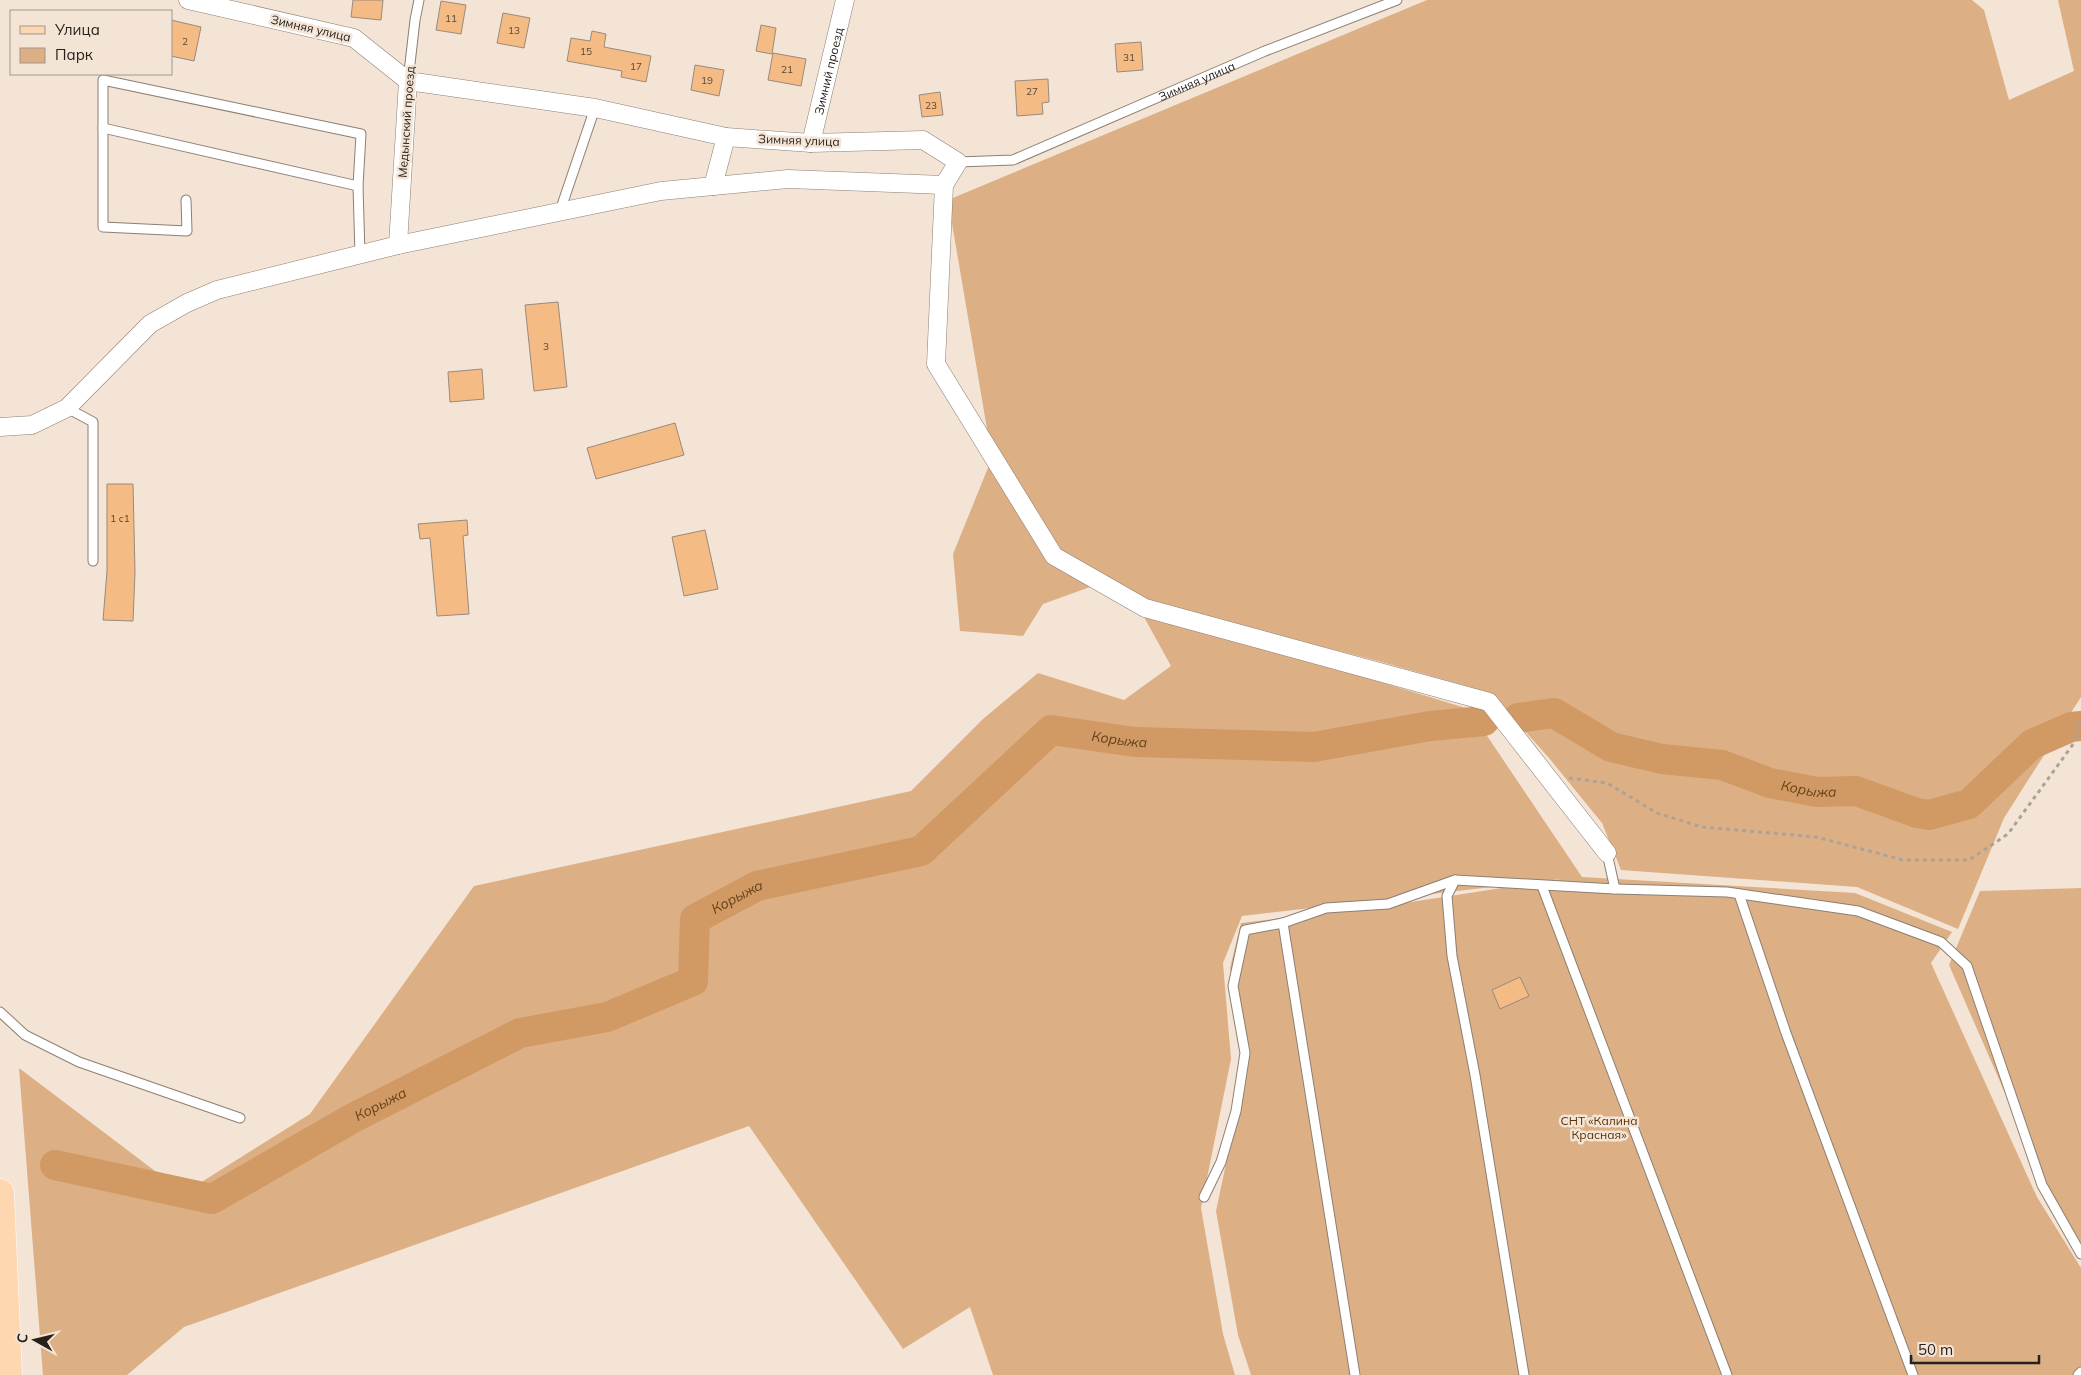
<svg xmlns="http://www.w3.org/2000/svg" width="2081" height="1375" font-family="Mulish,sans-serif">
  <rect width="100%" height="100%" fill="#f3e4d6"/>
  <path fill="#ddaf84" d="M1427,0H1972L1984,10L2009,100L2074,71L2058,0H2081V697L2004,818L1958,929L1857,887L1621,870L1602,823L1549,758L1491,693L1378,661L1090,587L1043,604L1023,636L960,631L953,554L992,458L948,200Z
    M1144,617L1295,656L1469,709L1582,877L1855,893L1952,932L1931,963L2037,1197L2081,1268V1375H1251L1238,1335L1216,1211L1250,1050L1230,968L1241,923L1411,902L1561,879L1242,916L1223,963L1231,1059L1201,1208L1223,1334L1235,1375H993L970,1307L903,1349L749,1126L184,1327L127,1375H43L19,1068L184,1193L310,1114L474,886L911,791L983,719L1038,673L1124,700L1171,666Z
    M2081,888V1243L2047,1189L1949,965L1980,891Z"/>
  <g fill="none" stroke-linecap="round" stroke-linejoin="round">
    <g stroke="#d19963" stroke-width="30">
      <path id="s1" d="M1518,718L1554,713L1611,747L1662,759L1722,765L1770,783L1817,792L1856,791L1917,813L1929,815L1969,804L2032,744L2071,727L2081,726"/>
      <path id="s2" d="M55,1165L212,1199L353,1118L520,1033L607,1017L693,981L695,919L757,886L921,851L1051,730L1135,742L1314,747L1430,726L1484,721"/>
    </g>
  </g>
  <path fill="#f5bb84" stroke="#988a7e" d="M353,0H383L381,20L351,17Z
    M441,1L466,5L461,34L436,30Z
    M503,13L530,18L524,48L497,43Z
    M171,20L201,27L194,61L171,56Z
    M761,25L776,28L772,54L756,51Z
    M592,31L606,34L604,47L651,56L646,82L621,77L622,71L567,61L571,38L590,41Z
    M1141,42L1143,70L1117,72L1115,44Z
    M773,53L806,59L801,86L768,80Z
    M695,65L724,70L719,96L691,90Z
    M1048,79L1049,102L1042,103L1043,114L1017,116L1015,81Z
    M940,92L943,115L922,117L919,95Z
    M558,302L567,387L534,391L525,305Z
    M482,369L484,399L450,402L448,372Z
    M675,423L684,455L596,479L587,448Z
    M107,484H133L135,572L133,621L103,620L107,571Z
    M467,520L468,535L463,536L469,614L437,616L430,538L420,539L418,524Z
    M705,530L718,589L684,596L672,537Z
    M1520,977L1529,996L1500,1009L1492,990Z"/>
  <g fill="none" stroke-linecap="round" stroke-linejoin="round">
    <g stroke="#8c7f73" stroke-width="11">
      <g id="service">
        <path d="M408,81L415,20L419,0"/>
        <path d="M103,128L358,186"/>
        <path id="s3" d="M958,162L1013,160L1265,51L1397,0"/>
        <path d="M186,200L187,231L103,227V80L361,134L358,186L360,255"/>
        <path d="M560,211L595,108"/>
        <path d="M67,408L93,422V561"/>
        <path d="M1542,886L1727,1375"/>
        <path d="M1615,889L1727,892L1858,911L1941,942L1967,966L2042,1185L2081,1254"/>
        <path d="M1739,894L1786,1033L1913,1375"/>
        <path d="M0,1012L25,1035L79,1062L240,1118"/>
        <path d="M1204,1197L1221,1162L1236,1111L1245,1053L1233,986L1245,930L1283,923"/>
        <path d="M1355,1375L1283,923L1326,908L1388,904L1455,880"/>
        <path d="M1524,1375L1475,1075L1452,956L1447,896L1455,880L1615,889L1607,853"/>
        <path d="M2078,1375L2081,1372"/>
      </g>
    </g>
    <g stroke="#8c7f73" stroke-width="19">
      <g id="minor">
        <path id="s4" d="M811,143L845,0"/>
        <path d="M944,185L936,364L1054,556L1145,608L1489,702L1607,853"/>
        <path d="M713,186L726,137"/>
        <path d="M398,245L408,81"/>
        <path d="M0,427L32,425L67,408L150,324L187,303L217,290L398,245L661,191L788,179L944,185L958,162L923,140L811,143L726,137L595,108L408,81L354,38L188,0"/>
      </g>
    </g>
    <g stroke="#fff" stroke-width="29">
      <path id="primary" d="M0,1193L8,1375"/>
    </g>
    <path stroke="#aea297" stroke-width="3" stroke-dasharray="4 4" stroke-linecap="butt" d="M1569,778L1607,783L1657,813L1702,827L1816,837L1903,860H1969L2008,834L2074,743L2081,717"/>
    <use href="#service" stroke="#fff" stroke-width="9"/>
    <use href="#minor" stroke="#fff" stroke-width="18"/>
    <use href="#primary" stroke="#fed6b0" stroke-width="28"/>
  </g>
  <g text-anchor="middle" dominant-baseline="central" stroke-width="5" stroke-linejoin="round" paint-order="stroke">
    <g font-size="10" fill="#5a4836">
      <text x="451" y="18">11</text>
      <text x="514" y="30">13</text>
      <text x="185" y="41">2</text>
      <text x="586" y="51">15</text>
      <text x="1129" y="57">31</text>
      <text x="636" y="66">17</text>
      <text x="787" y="69">21</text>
      <text x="707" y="80">19</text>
      <text x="1032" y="91">27</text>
      <text x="931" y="105">23</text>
      <text x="546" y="346">3</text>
      <text x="120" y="518">1 с1</text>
    </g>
    <g font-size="12" fill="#27211c" stroke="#f3e4d6">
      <text transform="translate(311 28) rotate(13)">Зимняя улица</text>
      <text stroke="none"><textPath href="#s4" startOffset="74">Зимний проезд</textPath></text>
      <text stroke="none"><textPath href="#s3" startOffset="255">Зимняя улица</textPath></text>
      <text transform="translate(406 122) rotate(-86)">Медынский проезд</text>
      <text transform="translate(799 140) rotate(2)">Зимняя улица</text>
    </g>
    <g font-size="12" fill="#593407" stroke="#f3e4d6">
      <text x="1599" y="1120">СНТ «Калина<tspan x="1599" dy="14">Красная»</tspan></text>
    </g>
    <g font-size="14" font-style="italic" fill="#684219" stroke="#f3e4d6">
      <text stroke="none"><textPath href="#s2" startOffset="1239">Корыжа</textPath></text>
      <text stroke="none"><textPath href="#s1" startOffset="306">Корыжа</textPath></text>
      <text stroke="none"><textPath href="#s2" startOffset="802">Корыжа</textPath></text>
      <text stroke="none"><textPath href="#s2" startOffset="354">Корыжа</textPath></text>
    </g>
  </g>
  <rect x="10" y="10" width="162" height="65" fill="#f3e4d6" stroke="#a1968c"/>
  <rect x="20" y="26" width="25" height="8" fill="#fed6b0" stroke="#a1968c"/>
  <text x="55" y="35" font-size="15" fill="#27211c">Улица</text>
  <rect x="20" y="48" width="25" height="15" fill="#ddaf84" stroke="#a1968c"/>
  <text x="55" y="60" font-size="15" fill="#27211c">Парк</text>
  <g transform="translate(35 1340) rotate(278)" stroke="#f3e4d6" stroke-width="4" paint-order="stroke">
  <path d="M0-4L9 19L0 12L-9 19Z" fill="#27211c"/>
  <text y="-8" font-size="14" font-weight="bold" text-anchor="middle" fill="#27211c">С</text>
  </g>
  <path d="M1911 1355v8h128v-8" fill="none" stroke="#27211c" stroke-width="2.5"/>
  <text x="1918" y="1355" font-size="15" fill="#27211c" stroke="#f3e4d6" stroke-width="4" paint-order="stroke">50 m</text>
</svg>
